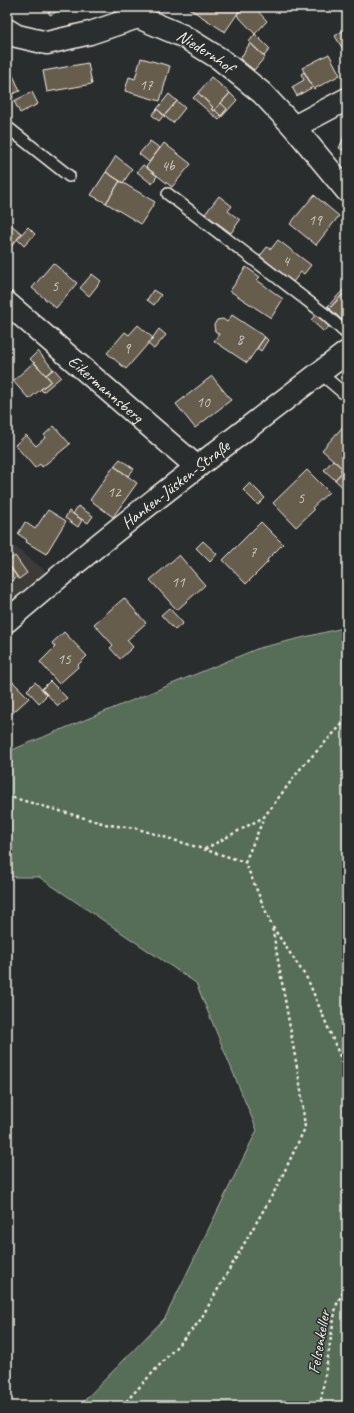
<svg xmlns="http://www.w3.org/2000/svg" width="354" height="1413" font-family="Caveat,sans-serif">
  <rect width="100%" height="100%" fill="#2a2d2e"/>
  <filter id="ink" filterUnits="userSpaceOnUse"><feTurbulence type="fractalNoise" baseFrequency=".025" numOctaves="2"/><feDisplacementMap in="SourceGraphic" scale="8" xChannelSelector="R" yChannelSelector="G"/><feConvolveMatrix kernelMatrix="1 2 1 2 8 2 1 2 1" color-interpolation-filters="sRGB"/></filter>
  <g filter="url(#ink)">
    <path fill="#3c3b38" d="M7,541L51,575L7,613Z"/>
    <path fill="#576d59" stroke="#a6afa0" d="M347,627V1406H79L165,1318L257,1130L196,983L39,877H7V752L259,648Z"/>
    <path fill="#665d4e" stroke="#f4f1e8" d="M46,7H67L50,15Z
      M187,7H242L225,32Z
      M242,7H254L267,21L255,34L237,15Z
      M347,28V56L335,36Z
      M255,34L270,49L264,56L249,42Z
      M250,43L265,57L254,70L240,59Z
      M329,54L340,75L314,89L302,68Z
      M141,58L170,66L160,101L125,91L129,77L135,79Z
      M88,63L92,84L47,92L43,71Z
      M7,64H8L20,91L12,94L13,98L7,101Z
      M304,72L313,87L297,96L292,87L304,80L301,74Z
      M211,77L230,93L214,111L211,109L213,107L198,93Z
      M32,92L38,104L20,113L14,101Z
      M198,93L213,107L211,109L214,111L215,110L221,116L227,109L221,103L230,93L237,100L219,120L193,98Z
      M169,94L177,101L164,116L157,109Z
      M177,101L185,108L173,123L164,116Z
      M221,103L227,109L221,116L215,110Z
      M157,109L164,115L159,121L152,115Z
      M347,130V152L339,148Z
      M150,141L160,148L149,162L139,154Z
      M164,143L191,164L172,187L146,167Z
      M116,156L132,169L123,183L106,172Z
      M143,165L157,176L152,184L137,172Z
      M106,172L120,181L106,203L91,195Z
      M120,181L155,202L141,224L106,203Z
      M314,195L339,216L316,245L290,224Z
      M219,196L232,206L228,211L240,220L231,233L205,214Z
      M7,221L22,234L7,251Z
      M28,227L35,234L24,246L17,239Z
      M278,240L311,265L304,274L301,272L293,282L260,256L267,247L271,249Z
      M53,263L77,283L56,308L32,288Z
      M246,267L260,277L257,280L283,299L271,318L230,291Z
      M92,274L101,281L89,296L80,288Z
      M347,286V298L343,294L330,308L328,306Z
      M153,290L161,295L154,305L147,300Z
      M343,294L347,298V319L344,322L327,306L330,308Z
      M318,312L332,323L324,332L311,320Z
      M232,315L265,337L247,363L214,341L219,334L215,331L214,325L217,320L223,319L227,322Z
      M138,325L153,338L126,369L107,353L125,332L129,335Z
      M159,329L166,335L154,349L148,344Z
      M265,337L268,340L261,351L257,348Z
      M38,351L53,369L46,375L30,359Z
      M34,362L51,381L29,399L13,381Z
      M54,369L61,377L43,392L41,389L51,381L46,375Z
      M212,376L231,400L195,428L176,404Z
      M346,423L347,462L342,468L322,450Z
      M54,426L70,444L42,467L40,464L35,468L15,445L26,435L36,446L46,437L44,435Z
      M120,459L134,469L128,476L114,466Z
      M333,460L342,468L340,470L342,472L335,480L324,470Z
      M114,466L137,483L113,517L90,500Z
      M307,470L329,492L312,508L314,510L296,527L273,503Z
      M342,472L347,476V491L335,480Z
      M250,483L265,498L258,505L243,490Z
      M78,506L93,516L88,523L73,514Z
      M48,510L66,521L46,554L26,542L27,540L18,534L25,522L35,529Z
      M69,511L82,520L78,527L65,518Z
      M261,522L283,544L267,560L268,562L246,584L223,560Z
      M203,541L217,554L210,562L196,548Z
      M179,555L205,585L177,610L150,580Z
      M15,556L27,573L19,579L7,562Z
      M7,562L17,577L7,584Z
      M124,598L146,623L127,640L133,647L120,659L110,648L113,645L94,624Z
      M169,608L183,623L175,630L161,615Z
      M64,632L87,656L78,665V667L59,684L40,662L55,647L52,643Z
      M7,676L29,698L7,718Z
      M50,681L67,698L58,706L42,689Z
      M35,682L47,695L39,703L27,690Z"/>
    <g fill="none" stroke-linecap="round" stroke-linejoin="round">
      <g stroke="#f4f1e8" stroke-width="14">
        <path id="lane" d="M7,127L69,176
          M168,194L326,315L347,334
          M320,373L347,396"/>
      </g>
      <g stroke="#f4f1e8" stroke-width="25">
        <g id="street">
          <path id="s1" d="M7,30L17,36L47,43L90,33L138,17L183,36L220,59L262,93L294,127L347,191"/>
          <path d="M294,127L347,99"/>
          <path id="s2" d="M7,303L197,467"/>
          <path id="s3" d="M7,621C116,527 232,440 347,352"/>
        </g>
      </g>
      <path stroke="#f4f1e8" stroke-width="2.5" stroke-dasharray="3 3" stroke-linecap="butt" d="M7,796L109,825L135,828L245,862L272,926L308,980L347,1073
        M205,849L264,817L301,768L347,719
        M245,862L264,818
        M122,1406L199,1322L278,1185L305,1128L301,1090L272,926
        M320,1406L336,1306L347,1284"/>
      <use href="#lane" stroke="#2a2d2e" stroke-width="11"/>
      <use href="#street" stroke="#2a2d2e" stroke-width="22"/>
    </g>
  </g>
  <g text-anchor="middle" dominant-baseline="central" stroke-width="3" stroke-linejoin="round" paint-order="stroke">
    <g font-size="15" fill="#d0ccc2">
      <text x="146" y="85">17</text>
      <text x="168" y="166">4b</text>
      <text x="315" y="220">19</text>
      <text x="286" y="261">4</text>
      <text x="55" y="286">5</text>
      <text x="240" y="339">8</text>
      <text x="127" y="348">9</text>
      <text x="203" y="402">10</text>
      <text x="114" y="492">12</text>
      <text x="301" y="498">5</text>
      <text x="253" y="552">7</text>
      <text x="178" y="582">11</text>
      <text x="64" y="659">15</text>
    </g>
    <g font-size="17" fill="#f4f1e8" stroke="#2a2d2e">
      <text stroke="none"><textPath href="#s1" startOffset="213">Niedernhof</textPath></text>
      <text stroke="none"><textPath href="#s2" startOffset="131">Eikermannsberg</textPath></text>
      <text stroke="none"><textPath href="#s3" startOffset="217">Hanken-Jüsken-Straße</textPath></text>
      <text transform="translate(319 1342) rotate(-80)">Felsenkeller</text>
    </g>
  </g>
  <rect width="354" height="1413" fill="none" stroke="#2a2d2e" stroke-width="24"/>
  <rect x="12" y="12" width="330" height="1389" fill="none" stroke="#f4f1e8" stroke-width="1.5" filter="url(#ink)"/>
</svg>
